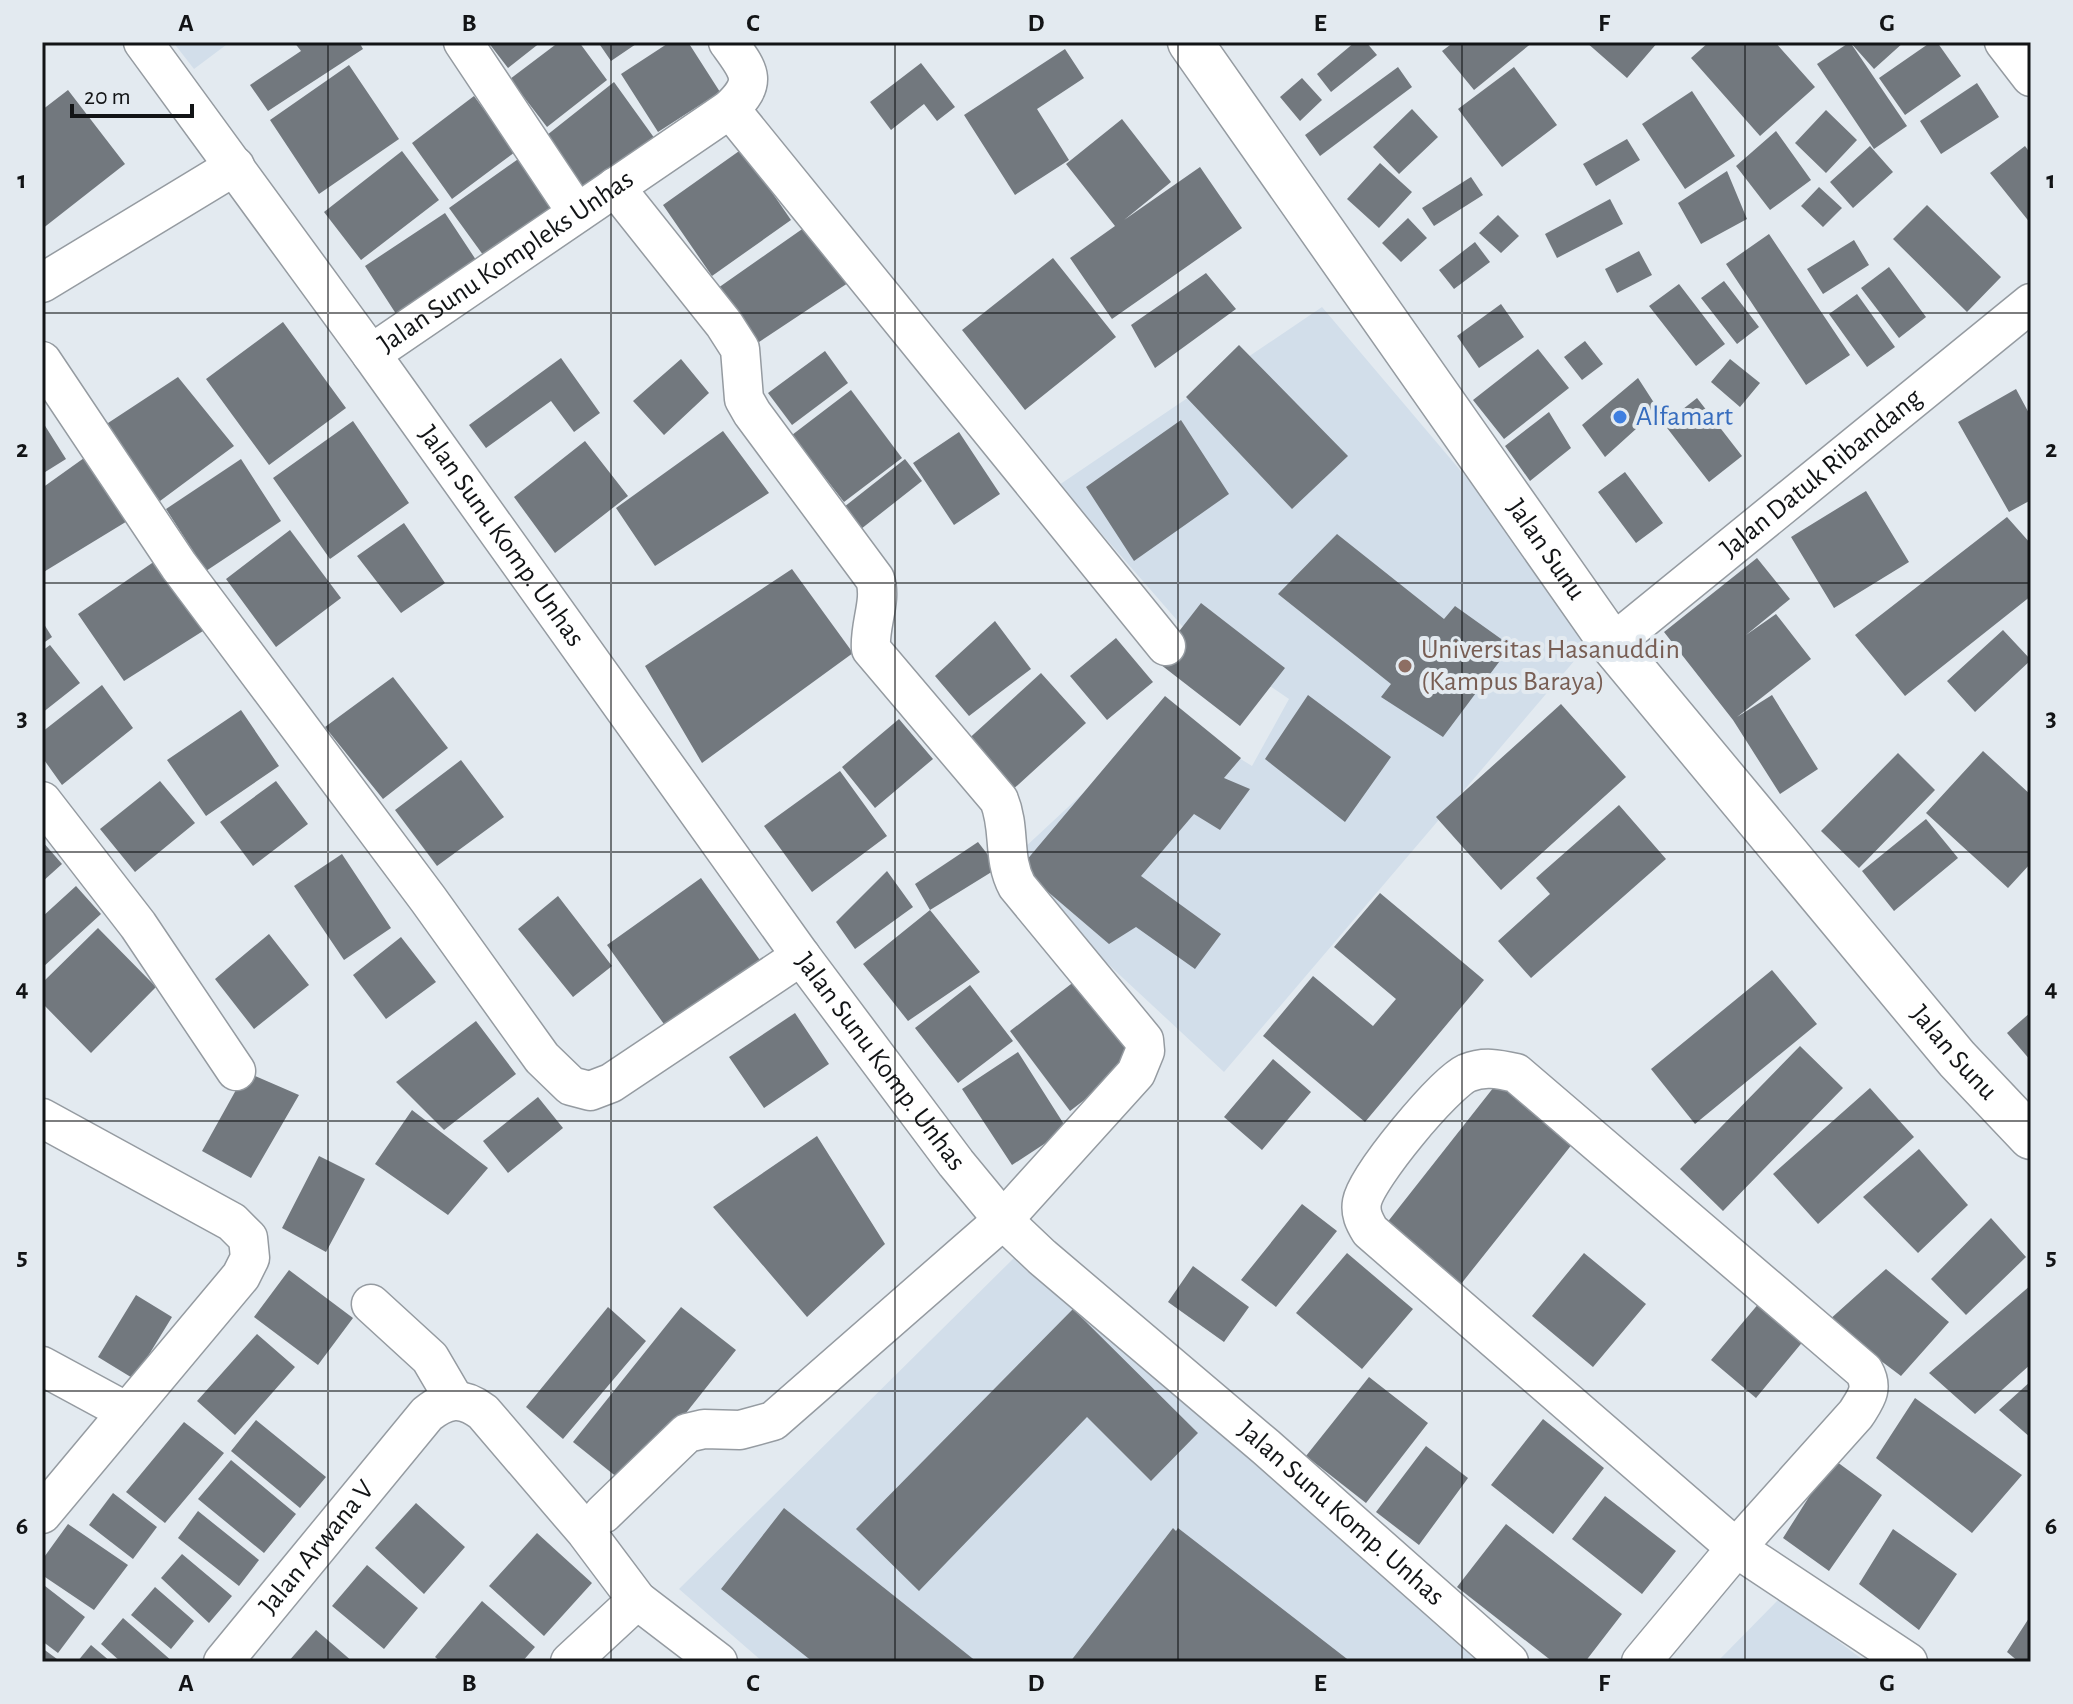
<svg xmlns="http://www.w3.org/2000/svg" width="2073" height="1704" font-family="'Alegreya Sans',sans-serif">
  <rect width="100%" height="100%" fill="#e3eaf0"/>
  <path fill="#d2deea" d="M173,42H230L194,69Z
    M1322,307L1598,633L1224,1072L1037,898L1022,850L1168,714L1252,766L1289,699L1183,627L1059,485Z
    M1015,1257L1319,1515L1487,1662H763L679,1589Z
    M1780,1598L1866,1662H1717Z"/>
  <path fill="#72787e" d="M294,42H359L363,49L268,111L250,85L301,51Z
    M488,42H541L508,68Z
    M559,42H579L607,80L547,127L510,79Z
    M598,42H639L611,61Z
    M670,42H688L720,92L658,132L621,74Z
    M1355,42H1366L1377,55L1331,92L1317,74Z
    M1454,42H1533L1474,90L1442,51Z
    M1586,42H1658L1627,78Z
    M1709,42H1775L1815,87L1760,136L1691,58Z
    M1850,42H1904L1874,69Z
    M1850,42L1907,126L1874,149L1817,64Z
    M1931,42H1937L1961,76L1905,115L1879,78Z
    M1065,49L1084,78L1037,109L1069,160L1015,195L964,115Z
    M921,63L955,107L937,121L924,104L891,130L870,102Z
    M349,65L399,139L319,194L270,120Z
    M1398,67L1412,87L1320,156L1305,135Z
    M1514,67L1557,125L1502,167L1458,109Z
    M1302,78L1322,100L1300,121L1280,97Z
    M614,82L655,139L581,192L542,139Z
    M1977,83L1999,117L1941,154L1920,121Z
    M68,90L125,164L42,229V110Z
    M1692,91L1735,156L1685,189L1642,124Z
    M474,96L515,152L452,199L412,143Z
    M1412,109L1438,137L1399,174L1373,147Z
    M1826,110L1857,140L1826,173L1795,143Z
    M1122,119L1171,182L1124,220L1200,167L1242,228L1112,319L1070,258L1115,226L1066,164Z
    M1776,131L1811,180L1770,210L1736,166Z
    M1627,139L1640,160L1596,186L1583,164Z
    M1870,146L1893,172L1853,208L1830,182Z
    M2025,146L2031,154V224L1990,173Z
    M742,149L791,220L712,276L663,205Z
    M402,151L439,200L361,260L324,212Z
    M521,157L559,209L486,259L449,208Z
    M1380,163L1412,192L1379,228L1347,199Z
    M1727,171L1747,219L1701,244L1678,203Z
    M1471,177L1483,195L1434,226L1422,208Z
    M1819,187L1842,208L1823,227L1801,206Z
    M1610,199L1623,224L1557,258L1545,234Z
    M1927,205L2001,277L1967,312L1893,239Z
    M445,213L480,266L400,320L365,266Z
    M1498,215L1519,236L1501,253L1479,233Z
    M1408,218L1427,238L1401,262L1382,243Z
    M808,225L848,283L756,344L718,288Z
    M1769,234L1850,355L1806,385L1726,264Z
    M1854,240L1869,265L1823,294L1807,269Z
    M1475,242L1490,262L1454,289L1439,270Z
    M1639,251L1652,275L1617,293L1605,269Z
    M1053,258L1116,337L1025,410L962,330Z
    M1889,267L1926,317L1899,338L1861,288Z
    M1206,273L1236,309L1155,368L1131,325Z
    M1724,281L1759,327L1737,344L1701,298Z
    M1679,284L1725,344L1696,366L1649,306Z
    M1857,294L1895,347L1867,367L1829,314Z
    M1501,304L1524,337L1479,368L1457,336Z
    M283,322L346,408L269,465L206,379Z
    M1585,341L1603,364L1582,380L1564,357Z
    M1239,345L1348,456L1292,509L1186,397Z
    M1538,349L1569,388L1504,439L1473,400Z
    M825,351L848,383L792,425L768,393Z
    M561,358L600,413L574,432L551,401L486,448L469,425Z
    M681,359L709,393L664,435L633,401Z
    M1730,359L1760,383L1740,407L1711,382Z
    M178,377L234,446L160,501L105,425Z
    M1638,378L1658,409L1605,457L1582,425Z
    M2016,389L2031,417V500L2009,512L1958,422Z
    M851,390L902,458L844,502L792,435Z
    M1697,398L1742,456L1709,482L1664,424Z
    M1549,412L1571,448L1530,481L1505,446Z
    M1181,420L1229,494L1134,561L1086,487Z
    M42,421L66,459L42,474Z
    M353,421L409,503L330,559L273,478Z
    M723,431L769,493L655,566L616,508Z
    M959,432L1000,494L954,525L913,463Z
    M585,441L628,496L555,553L514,497Z
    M84,458L129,520L42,573V488Z
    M241,459L281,521L206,571L166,509Z
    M905,459L922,481L861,529L844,507Z
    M1625,472L1663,523L1636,543L1598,492Z
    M1866,491L1909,562L1834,608L1791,537Z
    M2007,517L2031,544V596L1905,696L1855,635Z
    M404,523L445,583L401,613L357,556Z
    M290,530L341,598L276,647L226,579Z
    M1337,534L1444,619L1455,606L1511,646L1443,737L1381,697L1391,684L1278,594Z
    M1757,558L1790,599L1746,635L1776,614L1811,659L1737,717L1772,695L1818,769L1780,794L1733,720L1664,632Z
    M155,561L203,631L124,681L78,614Z
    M792,569L853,653L702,763L645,666Z
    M1201,603L1285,668L1240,726L1156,661Z
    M42,621L52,637L42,644Z
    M995,621L1031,669L969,716L935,676Z
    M2003,630L2031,660L1975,712L1947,681Z
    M1116,638L1153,682L1107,720L1070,676Z
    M50,645L80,683L42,713V651Z
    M1041,673L1086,723L1009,793L964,743Z
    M393,677L448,748L383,799L325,727Z
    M102,685L133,728L62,785L42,757V732Z
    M1308,695L1391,757L1345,822L1265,759Z
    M1165,696L1241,758L1224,778L1250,789L1220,830L1194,814L1141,876L1221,934L1195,969L1136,927L1109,944L1020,868Z
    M1561,704L1626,777L1501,890L1436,817Z
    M241,710L279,766L206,816L167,760Z
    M899,719L933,759L875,808L842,767Z
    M1983,751L2031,795V863L2008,888L1926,813Z
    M1898,753L1935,790L1859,868L1821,831Z
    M461,760L504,817L437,866L395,810Z
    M840,771L887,836L812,892L764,826Z
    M160,781L195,823L135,872L100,829Z
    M276,781L308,824L253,866L220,822Z
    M1619,805L1666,859L1531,978L1498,941L1550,894L1536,878Z
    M1926,819L1958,858L1894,911L1862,871Z
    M42,841L62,864L42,882Z
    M978,842L998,868L930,910L915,884Z
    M342,854L391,928L344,960L294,886Z
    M887,871L913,907L855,949L836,922Z
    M701,878L767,970L674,1038L607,945Z
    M76,886L101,914L42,968V917Z
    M1380,893L1484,980L1365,1122L1263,1036L1313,976L1373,1026L1396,999L1334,947Z
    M558,896L612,966L573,997L518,929Z
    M930,910L980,972L908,1021L863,964Z
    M98,928L156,987L91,1053L42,1003V983Z
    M269,934L309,985L254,1029L215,979Z
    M401,937L436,982L386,1019L353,975Z
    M1772,970L1817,1024L1695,1124L1651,1069Z
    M1075,981L1135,1061L1070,1111L1010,1031Z
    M970,985L1013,1041L958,1083L915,1028Z
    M2031,1012V1061L2007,1033Z
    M795,1013L829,1064L764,1108L729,1057Z
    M476,1021L516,1074L444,1130L396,1082Z
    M1800,1046L1843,1088L1723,1211L1680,1169Z
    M1018,1052L1067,1129L1012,1165L962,1089Z
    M1273,1059L1311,1092L1262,1150L1224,1117Z
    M246,1072L299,1095L251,1178L202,1151Z
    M1501,1078L1577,1138L1461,1284L1386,1224Z
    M1870,1088L1914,1137L1818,1224L1773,1174Z
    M538,1097L563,1128L508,1173L483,1141Z
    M412,1110L488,1168L448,1215L375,1164Z
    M817,1136L885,1244L807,1317L713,1207Z
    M1919,1149L1968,1205L1918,1253L1863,1197Z
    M319,1156L365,1179L326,1252L282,1228Z
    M1302,1204L1337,1231L1276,1307L1241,1280Z
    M1991,1218L2026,1257L1966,1315L1931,1279Z
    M1347,1253L1413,1309L1362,1369L1296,1313Z
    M1584,1253L1646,1304L1593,1367L1532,1316Z
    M1193,1266L1249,1307L1224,1342L1168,1302Z
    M1886,1269L1949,1322L1901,1376L1828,1321Z
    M289,1270L353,1318L318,1365L254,1317Z
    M2031,1285V1364L1975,1414L1929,1373Z
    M136,1295L172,1317L134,1379L98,1357Z
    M1760,1302L1805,1339L1756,1398L1711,1360Z
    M608,1307L646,1341L563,1439L526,1407Z
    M681,1307L736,1350L628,1486L573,1442Z
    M1073,1309L1198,1433L1151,1481L1087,1417L919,1591L856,1529Z
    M257,1334L295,1367L235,1435L197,1401Z
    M1369,1377L1428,1423L1366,1503L1306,1456Z
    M2031,1381V1438L1999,1410Z
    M1915,1398L2022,1475L1972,1533L1876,1458Z
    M1543,1419L1604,1468L1553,1534L1491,1485Z
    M256,1420L326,1477L300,1508L231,1451Z
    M184,1422L224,1453L165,1523L126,1492Z
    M1426,1446L1468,1478L1419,1545L1376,1512Z
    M1833,1459L1882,1495L1829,1571L1783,1538Z
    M231,1460L296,1514L264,1553L198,1499Z
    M113,1493L157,1527L133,1559L89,1525Z
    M1605,1496L1676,1551L1642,1594L1572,1539Z
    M416,1503L465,1547L424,1594L375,1548Z
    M784,1508L977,1662H813L721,1589Z
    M198,1511L259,1560L239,1586L178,1538Z
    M68,1524L128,1565L94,1610L42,1575V1560Z
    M1506,1524L1622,1614L1585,1662H1553L1457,1587Z
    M1173,1528L1176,1531L1178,1528L1351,1662H1070Z
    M1893,1529L1957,1574L1919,1630L1859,1584Z
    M537,1533L592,1583L544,1636L489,1586Z
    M182,1554L232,1596L209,1623L161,1578Z
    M367,1565L418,1608L384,1649L332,1606Z
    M45,1586L85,1617L58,1653L42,1641V1590Z
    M155,1587L194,1621L171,1649L131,1615Z
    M482,1601L535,1647L522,1662H441L435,1657Z
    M2031,1615V1662H2019L2007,1652Z
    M123,1618L173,1662H121L101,1644Z
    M316,1630L353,1662H288Z
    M91,1645L111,1662H77Z
    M42,1648L57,1659L55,1662H42Z"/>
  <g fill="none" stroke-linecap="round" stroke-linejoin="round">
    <g stroke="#959ba1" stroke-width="41">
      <g id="minor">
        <path id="s1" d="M143,42L371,354L730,109C759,81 749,71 728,42"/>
        <path d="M463,42L577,213"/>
        <path d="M2004,42L2031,77"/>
        <path d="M730,109L1166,646"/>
        <path d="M42,283L235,166"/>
        <path id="s2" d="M371,354L801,956L956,1163L1003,1220L1042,1257L1266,1447L1509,1662"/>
        <path d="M42,361L179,566L428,899L542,1058L571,1086L590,1091L611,1083L801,956"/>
        <path id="s3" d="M1612,644L2031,303"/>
        <path d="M42,801L138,925L236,1071"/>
        <path d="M42,1118L232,1222L248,1238L250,1258L241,1276L42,1514"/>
        <path d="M371,1304L430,1358L454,1399"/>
        <path d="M42,1366L127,1412"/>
        <path d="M603,1514L687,1433L704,1429L740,1430L773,1421L1003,1220L1136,1073L1145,1051L1144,1040L1017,886C1002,858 1011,829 999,800L871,649C869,625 882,601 875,579L752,413L744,399L740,349L724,324L615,187"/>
        <path id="s4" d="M223,1662L427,1414C447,1398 462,1396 483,1412L586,1532L637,1600L718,1662"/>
        <path d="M570,1662L637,1600"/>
        <path d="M1641,1662L1736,1548L1856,1414C1866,1398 1874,1389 1864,1371L1516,1073C1498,1069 1484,1066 1467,1073C1444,1084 1367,1176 1362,1202C1360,1213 1364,1221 1370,1231L1736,1548L1908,1662"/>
      </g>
    </g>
    <g stroke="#959ba1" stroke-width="47">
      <g id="secondary">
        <path id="s5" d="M1190,42L1612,644L1957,1059L2031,1137"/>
      </g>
    </g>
    <use href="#minor" stroke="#fff" stroke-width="38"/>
    <use href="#secondary" stroke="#fff" stroke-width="44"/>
  </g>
  <path fill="none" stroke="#121416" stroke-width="2" stroke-opacity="0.55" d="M328,42V1662M611,42V1662M895,42V1662M1178,42V1662M1462,42V1662M1745,42V1662M42,313H2031M42,583H2031M42,852H2031M42,1121H2031M42,1391H2031"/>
  <circle fill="#3f7fe0" stroke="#e3eaf0" stroke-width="3" cx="1620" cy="417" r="8"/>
  <circle fill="#8d6e63" stroke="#e3eaf0" stroke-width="3" cx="1405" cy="666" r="8"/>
  <g text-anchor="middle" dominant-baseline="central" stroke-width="8" stroke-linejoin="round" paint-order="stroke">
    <g font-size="28" fill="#121416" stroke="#e3eaf0">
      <text stroke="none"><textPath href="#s1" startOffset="550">Jalan Sunu Kompleks Unhas</textPath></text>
      <text stroke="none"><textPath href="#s3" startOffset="270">Jalan Datuk Ribandang</textPath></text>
      <text stroke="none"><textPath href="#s2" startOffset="224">Jalan Sunu Komp. Unhas</textPath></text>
      <text stroke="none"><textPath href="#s5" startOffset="620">Jalan Sunu</textPath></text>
      <text stroke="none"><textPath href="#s5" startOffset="1268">Jalan Sunu</textPath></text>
      <text stroke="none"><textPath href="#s2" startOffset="872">Jalan Sunu Komp. Unhas</textPath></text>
      <text stroke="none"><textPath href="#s2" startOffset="1520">Jalan Sunu Komp. Unhas</textPath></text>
      <text stroke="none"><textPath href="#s4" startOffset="148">Jalan Arwana V</textPath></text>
    </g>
    <g font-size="28" fill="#366cbe" stroke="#e3eaf0" text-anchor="start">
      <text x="1636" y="417">Alfamart</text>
    </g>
    <g font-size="28" fill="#785e54" stroke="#e3eaf0" text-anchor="start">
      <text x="1421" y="650">Universitas Hasanuddin<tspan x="1421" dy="32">(Kampus Baraya)</tspan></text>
    </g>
  </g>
  <rect width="2073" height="1704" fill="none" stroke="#e3eaf0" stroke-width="88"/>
  <path d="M72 104v12h120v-12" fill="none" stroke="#121416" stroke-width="4"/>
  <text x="84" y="104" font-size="24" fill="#121416" stroke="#e3eaf0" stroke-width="6" paint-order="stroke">20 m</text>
  <rect x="44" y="44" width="1985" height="1616" fill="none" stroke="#121416" stroke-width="3"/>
  <g font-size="26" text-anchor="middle" font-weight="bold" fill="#121416">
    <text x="186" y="31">A</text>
    <text x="469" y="31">B</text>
    <text x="753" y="31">C</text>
    <text x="1036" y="31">D</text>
    <text x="1320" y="31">E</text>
    <text x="1604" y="31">F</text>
    <text x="1887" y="31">G</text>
    <text x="22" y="188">1</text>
    <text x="2051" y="188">1</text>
    <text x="22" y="457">2</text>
    <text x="2051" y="457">2</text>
    <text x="22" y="726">3</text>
    <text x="2051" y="726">3</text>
    <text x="22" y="996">4</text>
    <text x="2051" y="996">4</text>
    <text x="22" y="1265">5</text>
    <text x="2051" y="1265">5</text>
    <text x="22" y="1534">6</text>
    <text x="2051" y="1534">6</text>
    <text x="186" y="1691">A</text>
    <text x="469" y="1691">B</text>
    <text x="753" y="1691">C</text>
    <text x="1036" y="1691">D</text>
    <text x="1320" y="1691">E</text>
    <text x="1604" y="1691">F</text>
    <text x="1887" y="1691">G</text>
  </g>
</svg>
